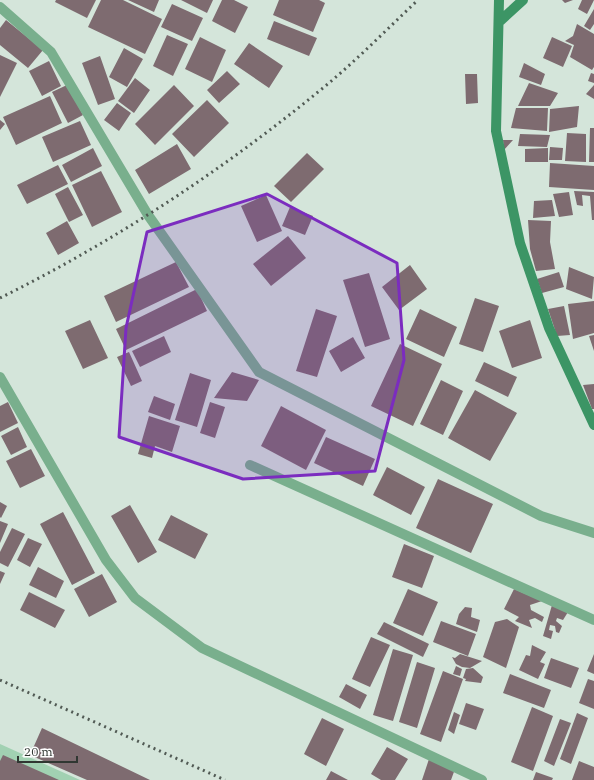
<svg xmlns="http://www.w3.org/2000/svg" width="594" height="780" font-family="'IBM Plex Serif',serif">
  <rect width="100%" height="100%" fill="#d4e5da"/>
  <path fill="#a1d1b2" d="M0,744L80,780H0Z"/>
  <path fill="#7e6b70" d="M56,0H96L87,18L55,2Z
    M101,0H123L162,19L145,54L88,27Z
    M128,0H159L154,12Z
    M181,0H213L207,13Z
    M222,0H234L248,7L235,33L212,21Z
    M279,0H319L325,3L313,32L273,15Z
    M562,0H573L565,3Z
    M582,0H594L587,14L578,9Z
    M172,4L203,18L192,41L161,27Z
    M594,9V24L590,30L584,26Z
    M6,20L43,50L28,68L0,45V28Z
    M274,21L317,38L309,56L267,39Z
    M577,24L594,34V67L592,70L570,57L574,45L565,41L573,36Z
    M167,35L188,44L173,76L153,66Z
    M200,37L226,50L212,82L185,69Z
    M552,37L572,46L563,67L543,58Z
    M249,43L283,66L269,88L234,64Z
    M124,48L143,59L127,87L109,77Z
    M0,55L17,63L0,97Z
    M100,56L115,99L98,105L82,63Z
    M49,61L61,86L42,96L29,71Z
    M524,63L545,74L541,85L519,77Z
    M227,71L240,84L219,103L207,90Z
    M591,73L594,74V83L588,81Z
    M465,74H477L478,103L466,104Z
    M135,78L150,90L134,113L118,101Z
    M529,83L558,93L550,106H518Z
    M67,85L83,115L68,123L52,92Z
    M174,85L194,106L155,145L135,124Z
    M594,85V99L586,94Z
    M50,96L62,123L16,145L3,117Z
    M207,100L229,123L194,157L172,134Z
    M117,103L131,113L119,131L104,120Z
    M579,106L577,127L549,132L550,109Z
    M516,108H548L547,131L511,128Z
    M0,120L5,124L0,130Z
    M80,121L91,145L53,162L42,137Z
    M590,128H594V162H589Z
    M567,133L586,134V162L565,161Z
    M520,134L550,135L547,147L518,146Z
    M503,140H513L504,150Z
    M177,144L191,169L149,194L135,170Z
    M550,147L563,148L562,160H549Z
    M93,148L102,166L71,182L62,165Z
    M548,148V162H525V149Z
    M307,153L324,169L291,202L274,186Z
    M550,163L594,166V190L549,187Z
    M58,165L68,184L27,204L17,185Z
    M101,171L122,212L92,227L72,185Z
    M68,187L83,215L69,222L55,194Z
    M574,191L594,192V220H592L590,196L582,195L583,206L577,205Z
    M569,192L573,215L559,217L553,194Z
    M266,195L282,231L257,242L241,206Z
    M552,200L555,216L533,218L534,201Z
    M290,207L313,216L305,235L282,226Z
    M528,220L551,221L550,242L555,269L536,271L530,249Z
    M67,221L79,243L58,255L46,233Z
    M288,236L306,258L271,286L253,264Z
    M176,262L189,287L116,322L104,296Z
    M410,265L427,289L399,310L382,287Z
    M569,267L594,277L592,299L566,289Z
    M559,272L564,287L542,293L537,279Z
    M369,273L390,339L365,347L343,280Z
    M197,289L207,311L126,350L116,329Z
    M475,298L499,306L483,352L459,344Z
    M594,301V333L573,339L568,304Z
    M564,306L570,335L557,336L548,309Z
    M316,309L337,316L317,377L296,371Z
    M420,309L457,327L444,357L406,339Z
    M90,320L108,358L83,369L65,331Z
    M530,320L542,358L512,368L499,331Z
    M594,335V351L589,336Z
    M164,336L171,352L140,367L132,351Z
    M353,337L365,358L341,372L329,351Z
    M400,344L442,364L413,426L371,406Z
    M129,352L142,381L131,386L117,357Z
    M484,362L517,377L508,397L475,381Z
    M232,372L259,380L247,401L214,398Z
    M190,373L211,380L197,427L175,420Z
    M441,380L463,391L443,435L420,424Z
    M594,384V409H592L583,385Z
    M475,390L517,413L490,461L448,438Z
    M154,396L175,404L170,420L148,412Z
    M8,402L18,423L0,432V406Z
    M210,402L225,407L215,438L200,433Z
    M281,406L326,430L306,470L261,446Z
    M149,416L180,426L172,452L155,446L152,458L138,454Z
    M18,427L27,447L11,455L1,436Z
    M326,437L375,459L363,486L314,463Z
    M31,449L45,476L20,488L6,461Z
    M387,467L425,487L411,515L373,495Z
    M438,479L493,504L471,553L416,528Z
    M0,502L7,506L1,518L0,517Z
    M130,505L157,552L138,563L111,516Z
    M63,512L95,573L72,585L40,524Z
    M171,515L208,534L195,559L158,540Z
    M0,521L8,524L0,543Z
    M12,528L25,534L8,567L0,563V552Z
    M28,538L42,544L30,567L17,560Z
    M404,544L434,556L422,588L392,577Z
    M38,567L64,581L56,598L29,585Z
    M0,571L5,573L0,584Z
    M102,574L117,602L89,617L74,589Z
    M408,589L438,602L423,636L393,623Z
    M514,589L542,601L530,605L531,610L544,617L542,622L535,618L529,620L532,628L515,621L519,617L504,609Z
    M29,592L65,610L55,628L20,610Z
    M552,605L568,612L563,620L557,618L556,621L562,626L559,633L556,632L555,626L550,625L549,630L553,631L551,639L543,636Z
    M465,607L472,608L471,617L480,620L477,632L456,624L459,614Z
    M507,619L519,627L506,668L483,657L495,622Z
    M441,621L476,634L468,656L433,642Z
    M384,622L429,644L423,657L377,634Z
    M371,637L390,645L370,687L352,679Z
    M532,645L546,652L540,662L545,664L538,679L519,670L526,655L530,656Z
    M393,649L413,655L393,721L373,715Z
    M460,654L482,661L470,668L462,667L456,664L452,657L455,658Z
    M594,654V674L587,671Z
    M551,658L579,668L571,688L544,678Z
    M417,662L435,668L417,728L399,722Z
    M456,666L462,669L460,676L453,674Z
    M473,668L483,677L481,683L465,681L466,679L463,678L466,669Z
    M443,671L463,679L441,742L420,734Z
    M510,674L551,690L544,708L503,693Z
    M588,679L594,681V709L579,703Z
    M346,684L367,695L360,709L339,697Z
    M466,703L484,709L476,730L459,724Z
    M532,707L553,716L533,771L511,762Z
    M454,712L460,715L454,734L448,730Z
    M577,713L588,718L571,764L560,759Z
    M322,718L344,729L326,766L304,754Z
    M560,719L571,723L554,766L544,761Z
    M42,728L150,780H87L30,755Z
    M387,747L408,759L395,780H381L371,774Z
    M3,755L59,780H0V761Z
    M429,759L455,769L451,780H422Z
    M579,761L594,767V780H572Z
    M331,771L348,780H326Z
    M536,772L553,778L552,780H533Z"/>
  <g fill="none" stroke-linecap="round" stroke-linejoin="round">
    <path stroke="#79af8d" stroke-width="10" d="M0,7L51,52L148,215L259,372L541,516L594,533
      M0,377L106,560L135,598L202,648L482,780
      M250,465L594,620"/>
    <path stroke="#3c9565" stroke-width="10" d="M499,0L496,131L520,243L549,328L594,425
      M499,22L523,0"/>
    <path stroke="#515a54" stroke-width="3" stroke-dasharray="2 4" stroke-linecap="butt" d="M0,298C113,242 220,172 318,92C353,64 385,31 418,0
      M0,680L225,780"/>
  </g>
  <path fill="#7b2cbf" fill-opacity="0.2" stroke="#7b2cbf" stroke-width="3" stroke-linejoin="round" d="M267,194L397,263L404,360L375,471L243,479L119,437L126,328L147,232Z"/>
  <path d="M18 756v6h59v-6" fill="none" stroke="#303732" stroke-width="2"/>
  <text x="24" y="756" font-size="12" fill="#303732" stroke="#ffffff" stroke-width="3" paint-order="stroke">20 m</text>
</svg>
